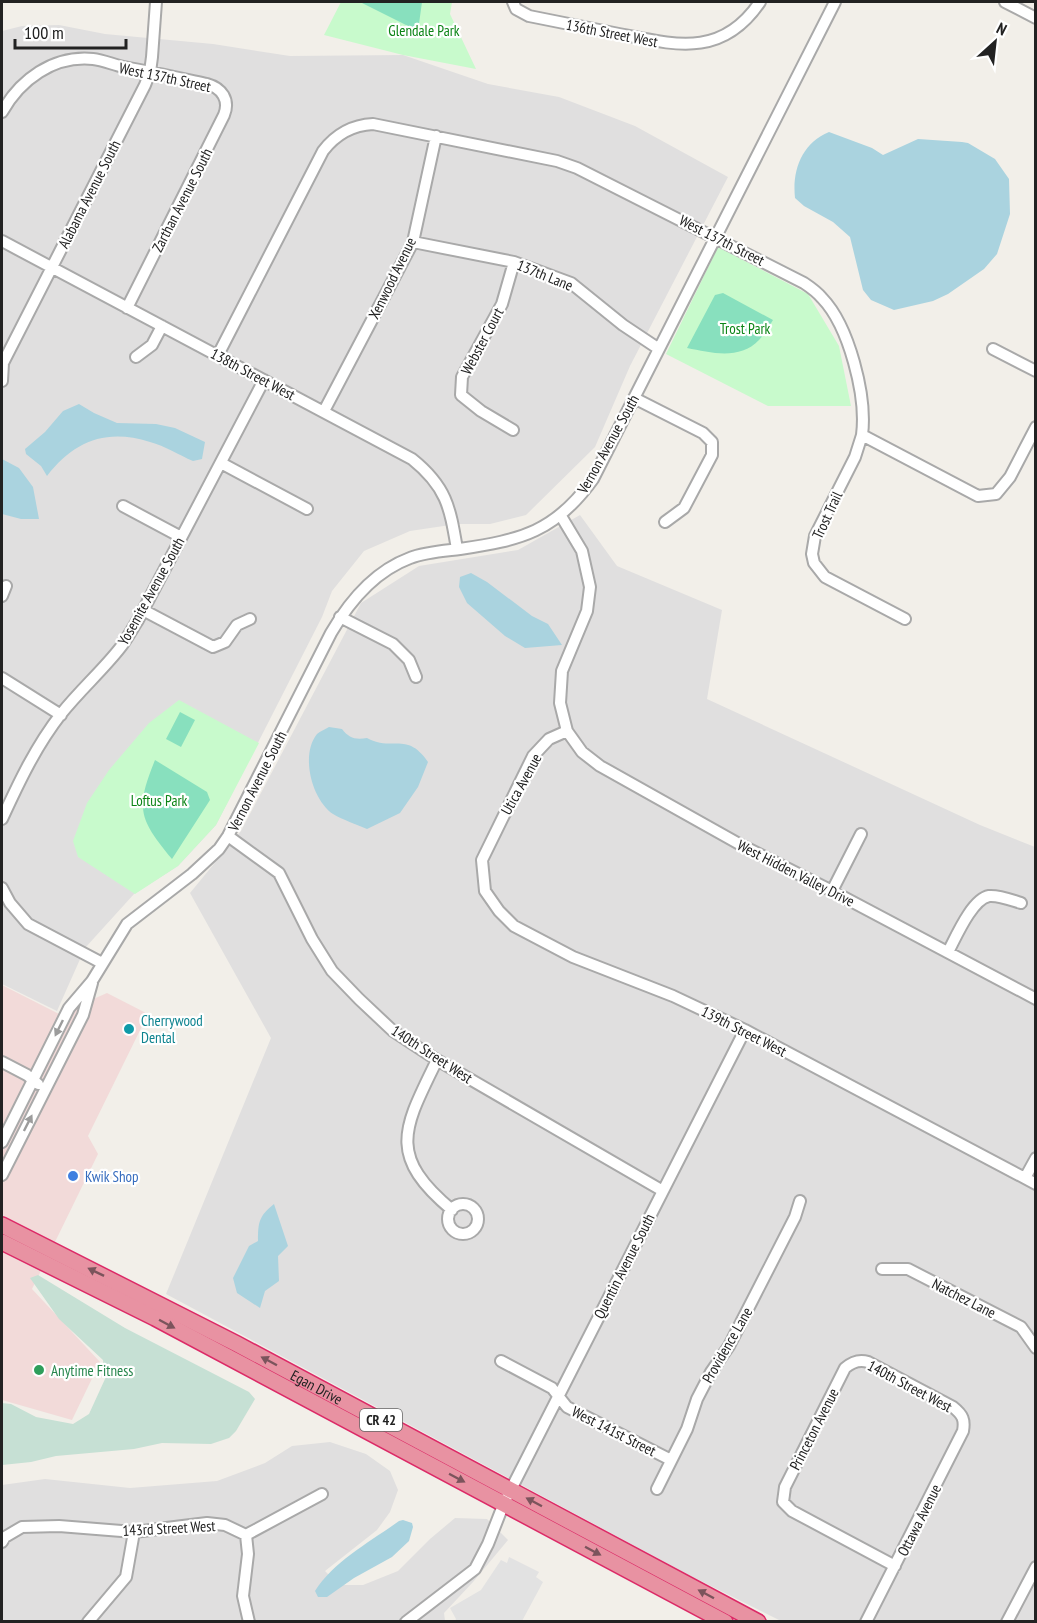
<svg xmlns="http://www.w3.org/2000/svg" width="1037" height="1623" font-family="'PT Sans Narrow',sans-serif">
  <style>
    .residential { fill: #e0dfdf }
    .commercial { fill: #f2dad9 }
    .wetland { fill: #c6e0d4 }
    .park { fill: #c8facc }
    .pitch { fill: #88e0be }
    .parking { fill: #e2e2e2 }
    .water { fill: #aad3df }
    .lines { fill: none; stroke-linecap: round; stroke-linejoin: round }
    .minor-casing { stroke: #a9a9a9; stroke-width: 14 }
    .highway-casing { stroke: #dc2a67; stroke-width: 18 }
    .minor { stroke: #fff; stroke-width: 10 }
    .highway { stroke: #e892a2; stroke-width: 15 }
    .oneway { fill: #9c9c9c }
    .oneway2 { fill: #7b545c }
    .culture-dot { fill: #0f9aa8; stroke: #fff; stroke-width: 2 }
    .shop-dot { fill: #3f7fe0; stroke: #fff; stroke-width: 2 }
    .leisure-dot { fill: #2e9e5b; stroke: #fff; stroke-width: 2 }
    .labels { text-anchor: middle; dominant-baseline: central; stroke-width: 4.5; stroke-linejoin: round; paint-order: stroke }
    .shield { fill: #fff; stroke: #646464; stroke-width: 1.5 }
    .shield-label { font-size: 14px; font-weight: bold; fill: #222 }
    .park-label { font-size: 15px; fill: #0c8416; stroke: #fff }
    .street-label { font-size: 15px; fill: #222; stroke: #fff }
    .culture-label { font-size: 15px; fill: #0d838f; stroke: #fff; text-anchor: start }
    .shop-label { font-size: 15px; fill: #366cbe; stroke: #fff; text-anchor: start }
    .leisure-label { font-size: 15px; fill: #27864d; stroke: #fff; text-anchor: start }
  </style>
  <rect width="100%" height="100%" fill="#f2efe9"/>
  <!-- residential -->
  <path class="residential" d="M59,25l46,9 108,10 77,12 113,-1 85,29 71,13 76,29 93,51 -98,189 -35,81 -69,68 -36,9h-33l-47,7 -46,20 -32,40 -10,26 -106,208 -38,41 -44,28 -49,54 -28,63 -55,-27v-953l20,-5z
    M580,515l37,51 105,44 -15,89 273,126 55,22v774h-254l-92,-46 -523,-281 105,-256 -81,-145 51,-62 120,-228 58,-37 99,-16z
    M330,1442l36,12 24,17 8,19 -8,22 -13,18 -52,41 14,14h24l35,-14 32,-32 25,-21 32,1 21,21 -35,42 -29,31 1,8 -443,1v-137l43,-6 85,9 87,-7 48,-18 27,-17z"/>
  <!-- commercial -->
  <path class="commercial" d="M2,985l57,29 48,-21 41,21 -60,122 10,18 -66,135 68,73 -28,58 -70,-20z"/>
  <!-- wetland -->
  <path class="wetland" d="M38,1275l87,53 124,64 6,7 -19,32 -7,7 -18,6 -49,-1 -28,6 -78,7 -25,6 -29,3v-62l9,1 25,13 37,7 16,-10 16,-35 -2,-19 -44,-41 -29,-41z"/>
  <!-- park -->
  <path class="park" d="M341,2h111l-2,12 26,55 -73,-14 -79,-20z
    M718,247l90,47 31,52 12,60h-83l-102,-52z
    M179,700l80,43 -43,82 -38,41 -43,28 -57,-37 -5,-16 14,-38 22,-33 40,-47z"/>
  <!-- pitch -->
  <path class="pitch" d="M360,2h62l-4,29z
    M723,293l50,27c-4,6 -8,14 -14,20 -19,20 -47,13 -72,8l28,-53z
    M180,712l15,8 -14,27 -15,-8z
    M155,760l52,32 3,8 -38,59c-33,-40 -37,-50 -17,-99z"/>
  <!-- parking -->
  <path class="parking" d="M509,1557l30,15 -3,5 7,5 -21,39h-67l1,-2 -6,-11 31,-18 20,-30 6,3z"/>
  <!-- water -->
  <path class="water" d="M829,132l43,16 11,7 35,-16 44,3 6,1 27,16 14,20 1,35 -13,40 -13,15 -36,25 -15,7 -39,9 -23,-10 -8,-10 -13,-53 -17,-15 -29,-16 -9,-8c-3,-28 7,-55 34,-66z
    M79,404l15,9 23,10 39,1 19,4 30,14 -3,17 -9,2c-14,-6 -28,-15 -43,-19 -44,-14 -76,-1 -103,34l-6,-10 -15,-12 -1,-5 20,-17 18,-21z
    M2,459l17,9 14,19 6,32h-18l-19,-5z
    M471,573l16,9 45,34 16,8 14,21 -37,3 -20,-12 -38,-33 -8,-16 1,-10z
    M329,727l13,2c7,9 13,11 25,9 25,14 40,-7 61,24l-10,25 -18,26 -33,16c-11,-5 -24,-9 -34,-15 -21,-14 -33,-59 -16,-80 3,-3 9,-5 12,-7z
    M274,1204l14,42 -10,10 1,25 -14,10 -5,17 -23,-15 -4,-15 16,-32 9,-5c0,-19 1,-25 16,-37z
    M403,1520l9,3 1,4 -4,14 -17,16 -38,21 -27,19h-9l-3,-6c19,-30 55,-49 84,-70z"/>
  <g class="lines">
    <!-- minor casing -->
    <g class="minor-casing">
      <path id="minor" d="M513,2l3,7 13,7c30,6 60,12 90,18 57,11 103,24 141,-32
        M1005,2l31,16
        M2,112c18,-32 51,-57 91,-53 10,1 21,6 31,8 28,5 55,11 83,17 15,4 23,16 17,31l-97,193
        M2,241l410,218c35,28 38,49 45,90
        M413,242l101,20 57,21 52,42 36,24
        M993,349l43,22
        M218,355l105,-204c13,-17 29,-26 50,-27l184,37 20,7 227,115c6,4 13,9 18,15 27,28 45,98 40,137l116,61 18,-2 14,-17 26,-50
        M136,357l16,-12 10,-19
        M2,381l1,-18 142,-278 5,-13 2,-15 4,-55
        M634,398l69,35 9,9v13l-28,53 -19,14
        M324,411l89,-169 23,-106
        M513,430l-32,-19 -20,-16 1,-18 40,-73 12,-42
        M862,435l-7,22 -40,79 -3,18 2,9 11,14 80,42
        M221,463l86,46
        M123,506l58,31
        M561,516l21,35 8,36 -3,24 -25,60 -2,32 7,28 15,21 18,14 141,79 91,46 204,108
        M2,596l4,-10
        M143,610l70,37 12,-5 12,-17 13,-6
        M340,617l53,27 16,16 7,17
        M2,678l59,37
        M567,731l-18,8 -16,17 -51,104 3,31 14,20 15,15 59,31 100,39 72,34 291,154
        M2,819c17,-37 34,-73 59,-105 19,-24 41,-43 59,-66 7,-9 12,-19 18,-28l126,-240
        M228,836l51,37 33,66 20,32 27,28 34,32 44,29 226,131
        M2,888l8,15 18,21 74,39
        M832,891l29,-57
        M948,952c8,-15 24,-53 41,-56 10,-1 22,4 32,7
        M437,1060c-33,68 -51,95 15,150
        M2,1062l25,13 11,9
        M2,1142l67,-134 23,-27 35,-57 65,-50 27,-25 9,-13 103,-203c18,-31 44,-62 79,-75 15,-6 33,-7 50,-9 61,-9 95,-17 133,-70l242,-477
        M2,1175l81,-160 9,-32
        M1025,1178l11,-20
        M448 1219a15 15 0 1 1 30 0a15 15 0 1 1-30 0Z
        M882,1269h26l113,58 15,21
        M501,1361l51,27 15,19 104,53
        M657,1489l30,-60 10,-30 14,-27 18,-26 66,-129 5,-16
        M246,1535l76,-41
        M2,1542l3,-5 17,-10 37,-1 75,6 73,-9 18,2 21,10 2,19 -5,42 6,26
        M88,1622l38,-45 8,-45
        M406,1622l69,-53 13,-25 16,-41 241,-473
        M866,1622l97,-191c2,-11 0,-16 -10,-24l-85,-45c-9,-3 -16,0 -23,6l-60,119 -2,15 9,9 103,55
        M1007,1622l29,-55"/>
    </g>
    <!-- highway casing -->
    <g class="highway-casing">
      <g id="highway">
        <path id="s1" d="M2,1225l235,119 521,278"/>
        <path d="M2,1242l153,76 570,304"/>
      </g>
    </g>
    <!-- minor -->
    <use href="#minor" class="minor"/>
    <!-- highway -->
    <use href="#highway" class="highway"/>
  </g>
  <!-- one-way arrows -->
  <defs><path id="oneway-solid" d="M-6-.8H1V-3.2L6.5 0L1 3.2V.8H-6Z" transform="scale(1.5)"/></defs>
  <g class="oneway">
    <use href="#oneway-solid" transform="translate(59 1028) rotate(116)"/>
    <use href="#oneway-solid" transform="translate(28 1123) rotate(-63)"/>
  </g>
  <g class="oneway2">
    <use href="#oneway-solid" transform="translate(96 1272) rotate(-154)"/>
    <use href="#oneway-solid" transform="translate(167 1324) rotate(28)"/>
    <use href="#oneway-solid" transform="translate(269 1361) rotate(-152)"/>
    <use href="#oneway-solid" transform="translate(457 1478) rotate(28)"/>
    <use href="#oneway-solid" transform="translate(534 1502) rotate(-152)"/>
    <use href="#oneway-solid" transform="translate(593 1551) rotate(28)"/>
    <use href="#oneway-solid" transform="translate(706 1594) rotate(-152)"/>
  </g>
  <!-- markers -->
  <circle class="culture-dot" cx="129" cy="1029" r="6"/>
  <circle class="shop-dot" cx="73" cy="1176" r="6"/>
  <circle class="leisure-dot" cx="39" cy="1370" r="6"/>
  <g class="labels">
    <!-- shield labels -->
    <rect class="shield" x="360" y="1409" width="42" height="22" rx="4.5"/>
    <g class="shield-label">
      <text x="381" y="1420">CR 42</text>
    </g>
    <!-- park labels -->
    <g class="park-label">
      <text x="424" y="30">Glendale Park</text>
      <text x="745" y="328">Trost Park</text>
      <text x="159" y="800">Loftus Park</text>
    </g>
    <!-- street labels -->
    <g class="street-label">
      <text transform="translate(612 33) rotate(11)">136th Street West</text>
      <text transform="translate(165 77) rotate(12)">West 137th Street</text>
      <text transform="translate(89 194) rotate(-63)">Alabama Avenue South</text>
      <text transform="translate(182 200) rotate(-63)">Zarthan Avenue South</text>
      <text transform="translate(722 240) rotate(27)">West 137th Street</text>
      <text transform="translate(545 275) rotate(22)">137th Lane</text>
      <text transform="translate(392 278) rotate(-64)">Xenwood Avenue</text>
      <text transform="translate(482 341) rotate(-62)">Webster Court</text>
      <text transform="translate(253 374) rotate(28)">138th Street West</text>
      <text transform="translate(608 444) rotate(-61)">Vernon Avenue South</text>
      <text transform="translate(827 515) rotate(-65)">Trost Trail</text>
      <text transform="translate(151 591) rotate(-61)">Yosemite Avenue South</text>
      <text transform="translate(257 781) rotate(-63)">Vernon Avenue South</text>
      <text transform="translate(521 784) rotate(-61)">Utica Avenue</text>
      <text transform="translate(796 873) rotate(27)">West Hidden Valley Drive</text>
      <text transform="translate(744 1031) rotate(27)">139th Street West</text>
      <text transform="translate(432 1054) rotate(33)">140th Street West</text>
      <text transform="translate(624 1266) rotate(-63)">Quentin Avenue South</text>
      <text transform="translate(964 1298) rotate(27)">Natchez Lane</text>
      <text transform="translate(727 1345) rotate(-60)">Providence Lane</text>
      <text stroke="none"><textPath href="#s1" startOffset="354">Egan Drive</textPath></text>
      <text transform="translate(910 1386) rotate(28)">140th Street West</text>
      <text transform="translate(814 1429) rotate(-63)">Princeton Avenue</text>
      <text transform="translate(614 1431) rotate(27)">West 141st Street</text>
      <text transform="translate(919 1520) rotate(-63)">Ottawa Avenue</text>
      <text transform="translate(169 1528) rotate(-3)">143rd Street West</text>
    </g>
    <!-- culture labels -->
    <g class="culture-label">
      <text x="141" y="1020">Cherrywood<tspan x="141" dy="17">Dental</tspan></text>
    </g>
    <!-- shop labels -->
    <g class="shop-label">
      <text x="85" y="1176">Kwik Shop</text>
    </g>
    <!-- leisure labels -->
    <g class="leisure-label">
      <text x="51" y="1370">Anytime Fitness</text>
    </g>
  </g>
  <!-- border -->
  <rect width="1037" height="1623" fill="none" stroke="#222222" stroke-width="6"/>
  <!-- north arrow -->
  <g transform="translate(995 42) rotate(27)" stroke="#ffffff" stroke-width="4.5" paint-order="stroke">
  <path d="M0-4.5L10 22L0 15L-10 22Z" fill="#222222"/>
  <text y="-9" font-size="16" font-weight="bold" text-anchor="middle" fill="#222222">N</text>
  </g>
  <!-- scale -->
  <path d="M15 39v9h111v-9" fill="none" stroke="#222222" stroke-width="3"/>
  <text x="24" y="39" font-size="18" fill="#222222" stroke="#ffffff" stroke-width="4.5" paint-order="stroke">100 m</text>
</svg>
